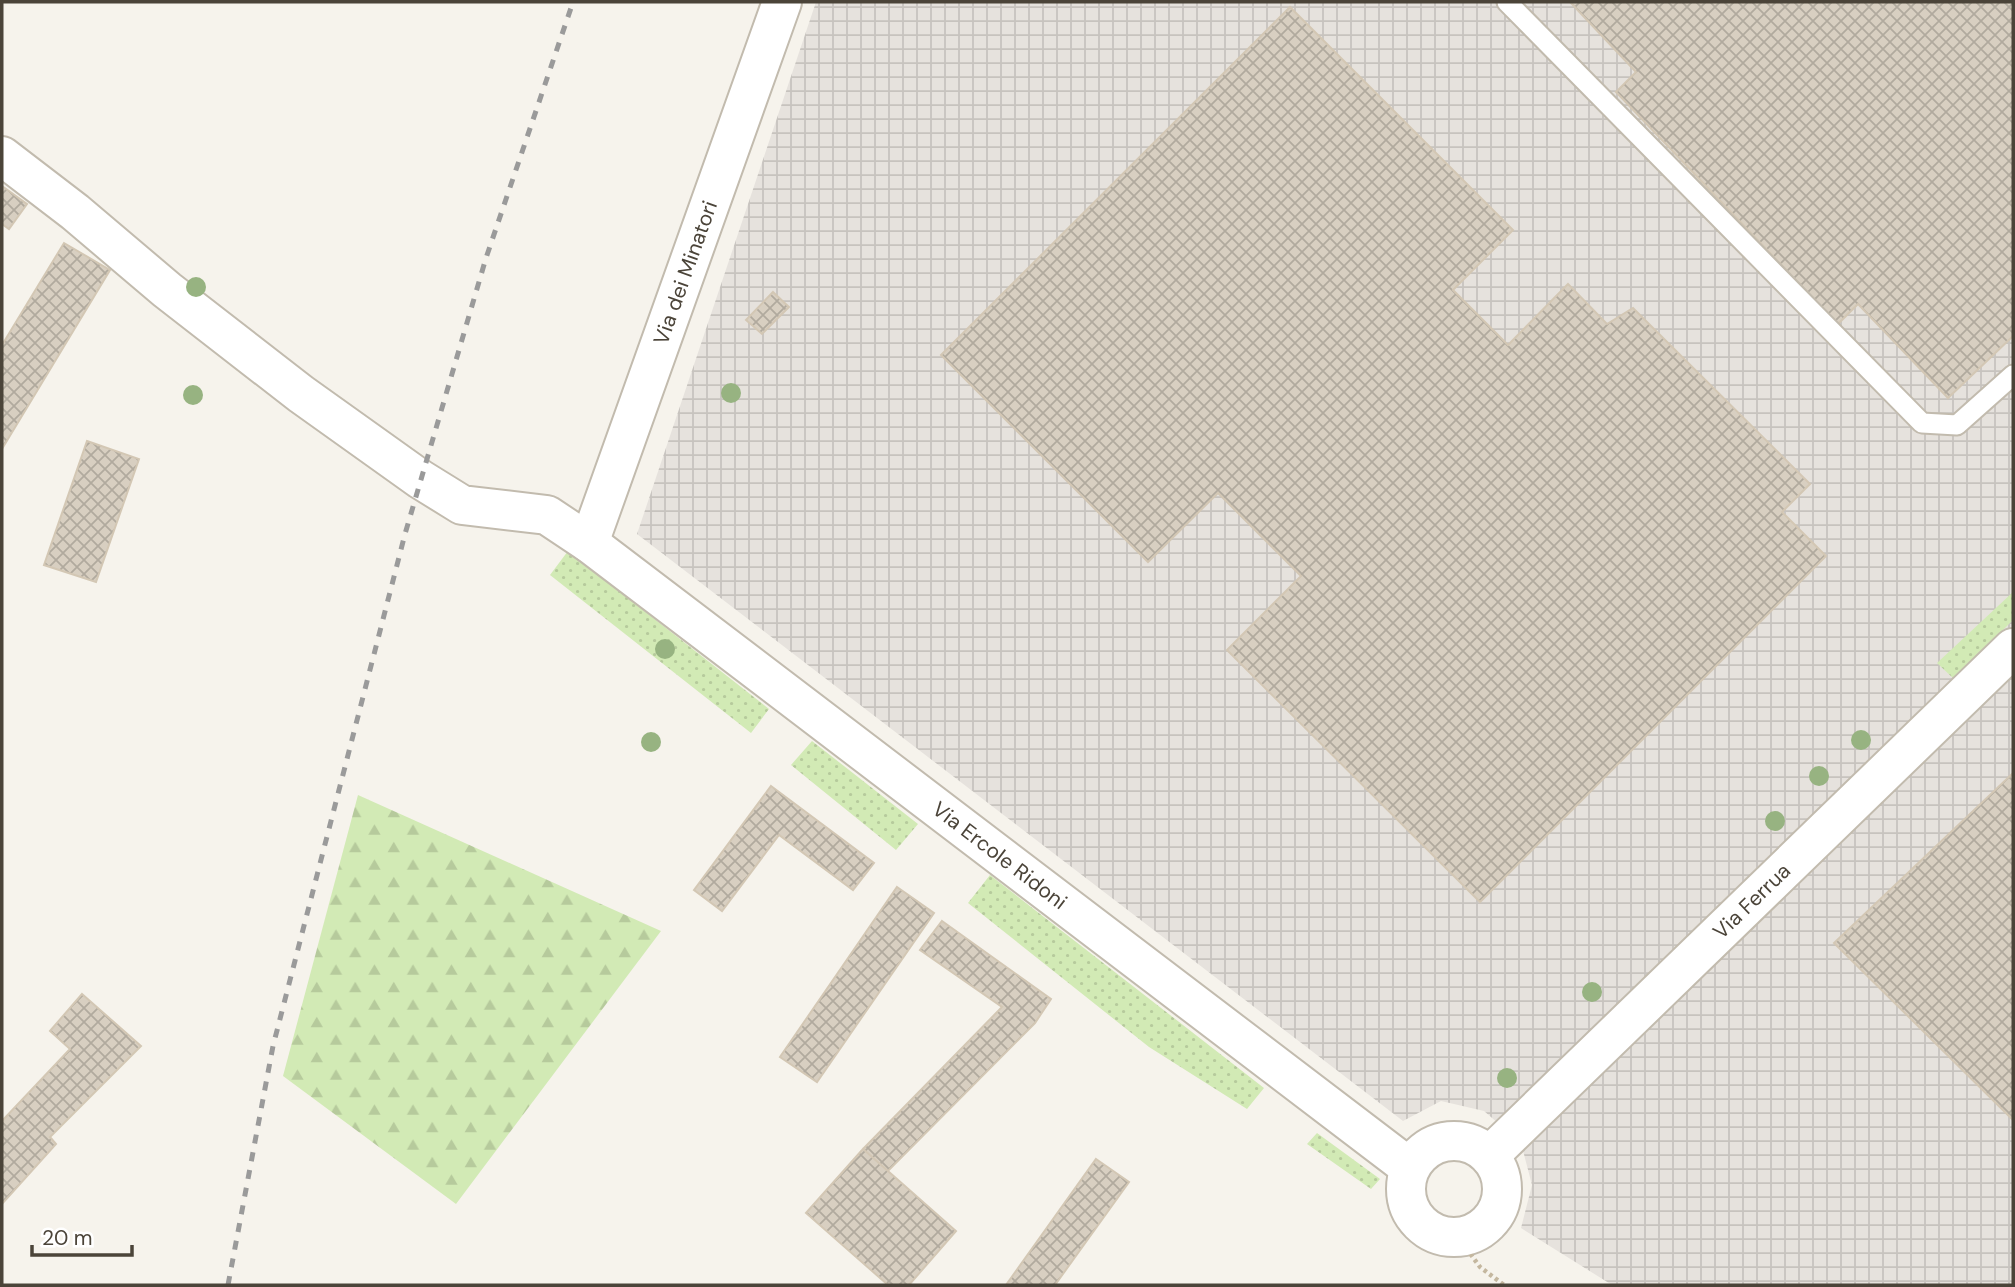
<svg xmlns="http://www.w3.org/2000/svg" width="2015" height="1287" font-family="'DM Sans',sans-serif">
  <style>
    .industrial { fill: url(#industrial-grid) }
    .grass { fill: url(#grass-dots) }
    .forest { fill: url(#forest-firs) }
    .building { fill: url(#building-cross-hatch); stroke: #d3c7b4; stroke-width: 2 }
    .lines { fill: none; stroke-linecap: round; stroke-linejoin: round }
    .service-casing { stroke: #c2bbae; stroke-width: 23 }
    .minor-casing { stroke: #c2bbae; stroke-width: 42 }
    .path { stroke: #c4b79f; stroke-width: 4.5; stroke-dasharray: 3.5 3.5; stroke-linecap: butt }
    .service { stroke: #fff; stroke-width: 19 }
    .minor { stroke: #fff; stroke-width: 38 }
    .rail { stroke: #9a9a9a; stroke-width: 5; stroke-dasharray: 9 9; stroke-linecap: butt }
    .tree { fill: #97b381 }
    .labels { text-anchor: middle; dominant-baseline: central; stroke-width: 7; stroke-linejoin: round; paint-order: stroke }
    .street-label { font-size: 21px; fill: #4b4439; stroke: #fff }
  </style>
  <defs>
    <pattern id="industrial-grid" width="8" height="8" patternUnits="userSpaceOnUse" patternTransform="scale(1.75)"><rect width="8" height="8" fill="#e6e2dd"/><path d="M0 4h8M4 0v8" fill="none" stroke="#c7c3be"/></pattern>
    <pattern id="grass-dots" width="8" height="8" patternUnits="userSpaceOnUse" patternTransform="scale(1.75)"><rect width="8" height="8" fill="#d2eab5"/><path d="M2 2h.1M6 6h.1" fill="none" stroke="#b6ca9c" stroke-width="1.8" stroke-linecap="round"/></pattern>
    <pattern id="forest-firs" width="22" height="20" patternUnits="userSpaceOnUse" patternTransform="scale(1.75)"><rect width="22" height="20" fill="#d2eab5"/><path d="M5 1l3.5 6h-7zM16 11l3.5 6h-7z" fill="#b6ca9c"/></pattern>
    <pattern id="building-cross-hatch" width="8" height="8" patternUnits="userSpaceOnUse" patternTransform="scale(1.75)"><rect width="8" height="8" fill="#d8cfc1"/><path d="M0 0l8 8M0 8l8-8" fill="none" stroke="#b1aa9e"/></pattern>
  </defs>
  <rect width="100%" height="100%" fill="#f6f3ec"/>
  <!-- industrial -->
  <path class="industrial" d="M816,2h1197v1283h-401l-91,-57 11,-43 -11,-42 -37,-32 -43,-10 -38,20 -766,-587z"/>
  <!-- grass -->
  <path class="grass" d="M568,551l201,158 -18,24 -201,-158z
    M2013,592v28l-59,59 -17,-16z
    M812,741l106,83 -22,26 -105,-85z
    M990,875l274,213 -17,21 -98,-62 -181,-144z
    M1317,1133l63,46 -9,10 -64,-45z"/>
  <!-- forest -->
  <path class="forest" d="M358,795l303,136 -205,273 -173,-128z"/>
  <!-- building -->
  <path class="building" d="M1570,2h443v334l-65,62 -90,-94 -20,20 -222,-232 20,-20z
    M1290,7l223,223 -60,60 55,55 60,-61 39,40 26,-16 177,176 -28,28 44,44 -346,346 -253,-252 74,-74 -83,-83 -70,69 -207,-207z
    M2,186l25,18 -18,25 -7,-5z
    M64,243l46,27 -108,179v-104z
    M773,292l16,15 -27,27 -16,-14z
    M87,441l52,18 -43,123 -52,-17z
    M2013,773v347l-179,-177z
    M771,786l103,77 -21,27 -74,-55 -57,76 -28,-21z
    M897,887l37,26 -117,169 -37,-25z
    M942,921l109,78 -16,24 -147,148 -25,-22 139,-142 -82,-57z
    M82,994l59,52 -91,91 6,7 -54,60v-83l68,-72 -20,-18z
    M863,1149l93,82 -47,54h-21l-82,-72z
    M1096,1159l33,23 -74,103h-49z"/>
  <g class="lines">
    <!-- service casing -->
    <g class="service-casing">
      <path id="service" d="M1507,2l415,421 35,2 56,-50"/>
    </g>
    <!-- minor casing -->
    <g class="minor-casing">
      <g id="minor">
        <path id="s1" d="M2,156l73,56 92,78 134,104 119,85 42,26 85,10 42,28 821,625"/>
        <path id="s2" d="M589,543l193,-541"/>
        <circle cx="1454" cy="1189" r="48"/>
        <path id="s3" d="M1489,1156l524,-508"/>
      </g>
    </g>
    <!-- path -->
    <path class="path" d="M1458,1237l22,30 24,18"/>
    <!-- service -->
    <use href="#service" class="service"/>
    <!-- minor -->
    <use href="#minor" class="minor"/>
    <!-- rail -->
    <path class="rail" d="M228,1285l45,-239 132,-512 81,-276 87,-256"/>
  </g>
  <!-- trees -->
  <g class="tree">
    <circle cx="196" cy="287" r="10"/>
    <circle cx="731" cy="393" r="10"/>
    <circle cx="193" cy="395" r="10"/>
    <circle cx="665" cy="649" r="10"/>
    <circle cx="1861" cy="740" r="10"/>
    <circle cx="651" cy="742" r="10"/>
    <circle cx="1819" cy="776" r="10"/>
    <circle cx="1775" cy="821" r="10"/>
    <circle cx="1592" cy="992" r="10"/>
    <circle cx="1507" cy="1078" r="10"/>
  </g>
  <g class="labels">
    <!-- street labels -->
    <g class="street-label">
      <text stroke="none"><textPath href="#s2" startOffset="287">Via dei Minatori</textPath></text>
      <text stroke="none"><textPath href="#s1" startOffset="1230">Via Ercole Ridoni</textPath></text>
      <text stroke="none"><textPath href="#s3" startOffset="366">Via Ferrua</textPath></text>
    </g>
  </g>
  <!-- border -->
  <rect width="2015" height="1287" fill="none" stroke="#4b4439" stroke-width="7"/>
  <!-- scale -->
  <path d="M32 1245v10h100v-10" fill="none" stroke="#4b4439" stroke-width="3.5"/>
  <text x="42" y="1245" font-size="21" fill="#4b4439" stroke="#ffffff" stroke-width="5" paint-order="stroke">20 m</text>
</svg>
